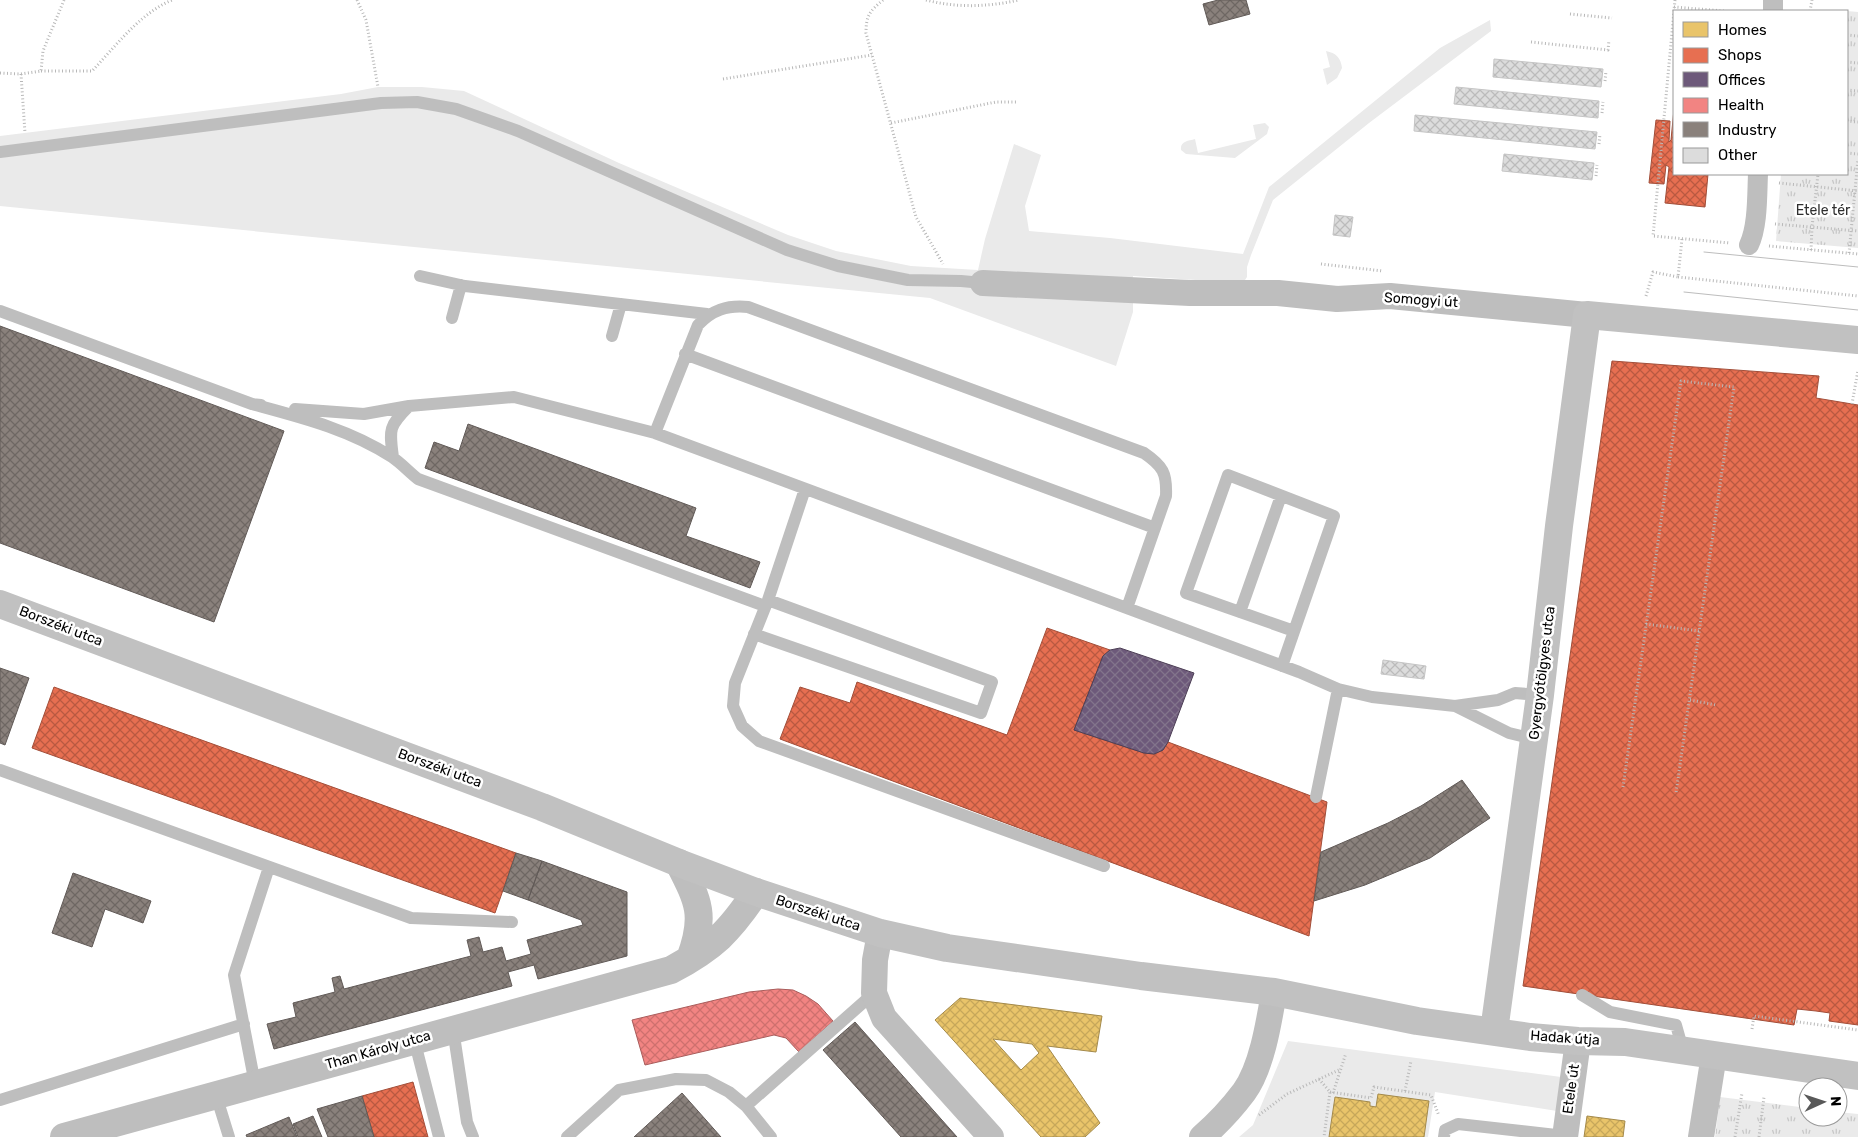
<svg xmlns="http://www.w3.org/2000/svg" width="1858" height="1137" font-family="Rubik,sans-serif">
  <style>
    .grass { fill: #eaeaea }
    .park { fill: url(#park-tufts) }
    .homes { fill: url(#homes-cross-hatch); stroke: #a3894a; fill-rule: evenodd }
    .shops { fill: url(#shops-cross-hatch); stroke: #a24e39 }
    .offices { fill: url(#offices-cross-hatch); stroke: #4c3e55 }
    .health { fill: url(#health-cross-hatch); stroke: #a95c5b }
    .industry { fill: url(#industry-cross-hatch); stroke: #615a57 }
    .building { fill: url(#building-cross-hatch); stroke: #c5c5c5 }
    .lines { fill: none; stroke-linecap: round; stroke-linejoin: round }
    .path { stroke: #b8b8b8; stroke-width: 3; stroke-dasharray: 1 2.5; stroke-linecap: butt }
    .service { stroke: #bebebe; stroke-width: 12 }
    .pedestrian { stroke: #bebebe; stroke-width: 20 }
    .minor { stroke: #bebebe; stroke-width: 26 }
    .tertiary { stroke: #bebebe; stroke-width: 28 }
    .secondary { stroke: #c1c1c1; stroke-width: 28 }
    .tram { stroke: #bdbdbd; stroke-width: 1 }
    .labels { text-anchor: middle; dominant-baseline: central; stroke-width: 5; stroke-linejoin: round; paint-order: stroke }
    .park-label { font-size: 14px; fill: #2f2f2f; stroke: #fff }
    .street-label { font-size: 14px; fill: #000; stroke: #fff }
  </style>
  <defs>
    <pattern id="park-tufts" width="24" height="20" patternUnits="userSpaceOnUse" patternTransform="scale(1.25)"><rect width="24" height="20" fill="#eaeaea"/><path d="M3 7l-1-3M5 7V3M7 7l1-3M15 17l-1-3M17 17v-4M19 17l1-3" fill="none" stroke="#c7c7c7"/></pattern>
    <pattern id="homes-cross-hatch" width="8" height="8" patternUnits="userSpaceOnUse" patternTransform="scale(1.25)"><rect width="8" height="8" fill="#e9c46a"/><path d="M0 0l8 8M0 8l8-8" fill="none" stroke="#c6a75a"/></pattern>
    <pattern id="shops-cross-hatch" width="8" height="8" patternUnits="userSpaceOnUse" patternTransform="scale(1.25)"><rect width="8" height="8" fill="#e76f51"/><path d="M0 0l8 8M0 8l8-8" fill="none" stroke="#b95941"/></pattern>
    <pattern id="offices-cross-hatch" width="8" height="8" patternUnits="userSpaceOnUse" patternTransform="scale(1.25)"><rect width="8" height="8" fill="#6d597a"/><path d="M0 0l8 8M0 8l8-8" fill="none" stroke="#82748b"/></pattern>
    <pattern id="health-cross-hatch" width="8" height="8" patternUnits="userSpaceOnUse" patternTransform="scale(1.25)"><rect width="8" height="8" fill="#f28482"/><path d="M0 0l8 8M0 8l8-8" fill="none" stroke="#ce706e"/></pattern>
    <pattern id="industry-cross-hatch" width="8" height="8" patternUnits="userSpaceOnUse" patternTransform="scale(1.25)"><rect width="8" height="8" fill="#8a817c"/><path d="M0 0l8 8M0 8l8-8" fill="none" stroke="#6e6763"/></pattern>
    <pattern id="building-cross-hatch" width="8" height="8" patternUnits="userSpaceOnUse" patternTransform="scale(1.25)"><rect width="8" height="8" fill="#dcdcdc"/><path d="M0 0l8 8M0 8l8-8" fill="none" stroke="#bbb"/></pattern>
  </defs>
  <rect width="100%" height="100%" fill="#fff"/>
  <!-- grass -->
  <path class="grass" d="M1490,20l1,11 -122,92 -96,77 -22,55 -4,12v10l-4,6 -110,-7v36l-17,54 -186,-68 -930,-92v-70l341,-42 37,-7h44l42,4 155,72 169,72 48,16 75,15 67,4 7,-31 29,-95 27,11 -16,51 4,25 81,7 133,16 26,-67 171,-139z
    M1326,51c10,2 15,7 16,17l-5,10 -10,7 -4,-16 7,-2z
    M1265,123l4,4 -2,7 -32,24 -49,-4 -5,-4c-1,-9 7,-9 14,-11l3,14 58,-14 -3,-14z
    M1288,1041l273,36 -4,34 -122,-19 -7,45h-189l14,-12z"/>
  <!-- park -->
  <path class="park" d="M1847,11l11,1v236l-82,-7 5,-67h66z
    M1720,1097l88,11v9h30v-5l20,2v23h-143z"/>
  <!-- homes -->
  <path class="homes" d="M960,998l142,18 -6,36 -49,-6 53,77 -15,14h-44l-106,-117zM993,1039l39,5 7,9 -18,17z
    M1378,1094l51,7 -5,36h-95l6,-40 35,5v4l6,1z
    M1587,1116l38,5 -2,16h-39z"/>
  <!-- shops -->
  <path class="shops" d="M1674,109v65h34l-3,33 -40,-4 4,-36 -3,-2 -2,19 -15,-1 7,-63 14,1 -1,21 2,-2z
    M1612,361l207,15 -3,22 42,7v620l-29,-4 1,-8 -14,-2 -19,-2 -3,16 -271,-39z
    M1047,628l63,22 -7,6 -29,74 70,23 10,1 9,-4 5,-8 159,60 -18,134 -529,-197 20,-52 50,16 7,-21 150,53z
    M54,687l462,166 -21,60 -463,-165z
    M413,1082l15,55h-54l-12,-41z"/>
  <!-- offices -->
  <path class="offices" d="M1120,648l74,25 -26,69 -5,8 -9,4 -10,-1 -70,-23 29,-74 7,-6z"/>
  <!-- health -->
  <path class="health" d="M778,989l15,1 13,6 12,8 15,17 -34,31 -13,-14 -12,-3 -129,30 -13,-45 117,-28z"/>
  <!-- industry -->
  <path class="industry" d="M1218,0h28l4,14 -41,11 -6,-21z
    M0,326l284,105 -70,191 -214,-79z
    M468,424l228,84 -10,28 74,26 -10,26 -325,-120 9,-26 25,9z
    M0,668l29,10 -24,67 -5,-2z
    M1462,780l28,38 -60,40 -65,27 -51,16 7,-49 67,-29 33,-17z
    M516,853l26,8 -14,39 -25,-9z
    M542,861l85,31v64l-89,23 -4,-14 -26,7 4,14 -238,63 -7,-25 29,-7 -3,-14 42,-11 -3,-14 8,-2 4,13 127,-33 -4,-16 12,-3 4,15 19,-5 4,14 25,-7 -4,-14 56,-15 -2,-5 -53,-20z
    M73,873l78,28 -8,22 -38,-14 -13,38 -40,-14z
    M855,1022l102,115h-56l-78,-87z
    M682,1093l39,44h-87z
    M362,1096l12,41h-46l-11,-28z
    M313,1116l9,21h-24l-5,-13z
    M289,1117l8,20h-50l-1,-2z"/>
  <!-- building -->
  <path class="building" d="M1494,59l109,10 -2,18 -108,-10z
    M1456,87l143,14 -1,17 -144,-14z
    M1415,115l182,17 -2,17 -181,-18z
    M1504,154l90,9 -2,17 -90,-9z
    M1335,215l18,2 -3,20 -17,-2z
    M1383,660l43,6 -2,13 -43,-5z"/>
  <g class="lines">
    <!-- path -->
    <path class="path" d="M357,0l9,20 12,67
      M883,0c-13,11 -17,15 -17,33l50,184 27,47
      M926,0c30,8 62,7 93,0
      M1675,0l-22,236 77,7
      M1674,7l50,4
      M1810,11l2,-11
      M1570,14l42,4
      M1847,35l11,1
      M1531,42l77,8 1,-10
      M1847,62l11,1
      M41,71h51c24,-25 47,-57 80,-71
      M0,73l21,1 20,-3 2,-20 21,-51
      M21,74l4,59
      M723,79l149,-24
      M1605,81l1,-10
      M1847,90l11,1
      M1602,113l1,-11
      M1847,121l11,1
      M891,123l105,-21h20
      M1599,144l1,-10
      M1847,153l11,1
      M1596,176l1,-11
      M1779,183l79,8
      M1775,224l83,7
      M1769,246l89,8
      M1811,250l1,-23 6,-53
      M1849,253l9,-94
      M1321,264l62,7
      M1678,277l180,19
      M1646,296l7,-24 25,5 4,-38
      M1852,404l6,-34
      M1646,624l53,7
      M1690,700l26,5
      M1623,787l58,-406 53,6 -58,406
      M1752,1029l2,-13 104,14
      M1319,1079l11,13 -6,45
      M1405,1091l6,-30
      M1330,1092l41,6 3,-11 57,8 8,21
      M1333,1093l13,-40
      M1259,1115l28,-21 54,-25
      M1735,1137l7,-44
      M1759,1137l5,-40"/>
    <!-- service -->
    <path class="service" d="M0,152l381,-49 36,-1 39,7 62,22 269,119 51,16 70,14 53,1 22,2
      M420,276l45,10 242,28
      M0,311l252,93 9,1
      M452,318l9,-33
      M612,336l9,-32
      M685,354l470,174
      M252,404c48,13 97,25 140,53 9,6 17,15 26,22l347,127
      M295,409l69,5 45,-8
      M655,433l43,-108c14,-15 29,-20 50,-18l396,146c19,13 23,20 22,43l-39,112
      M393,457c-4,-28 -4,-31 16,-51l105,-9 141,36 644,239 39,17 34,8 83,9 54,27 25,6
      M805,489l-37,111 -33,83 -2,23 9,20 17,15 345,125
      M1240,612l41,-116
      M754,634l227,79 11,-31 -224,-82
      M1282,666l52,-150 -106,-41 -42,118 108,38
      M1455,706l43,-6 17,-7 25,2
      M0,770l411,148 101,4
      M1316,797l22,-108
      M1582,995l28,17 66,13 7,25
      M453,1029l14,93 6,15
      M414,1039l25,98
      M255,1084l-21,-109 35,-108
      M216,1095l13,42
      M0,1100l244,-76
      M746,1106l128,-113
      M567,1137l52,-47 57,-11 30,1 23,12 17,14 25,31
      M1444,1137l1,-7 13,-6 107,12"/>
    <!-- pedestrian -->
    <path class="pedestrian" d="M1773,11v-11
      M1749,245c9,-19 8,-50 9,-71"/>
    <!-- minor -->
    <path class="minor" d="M983,283l207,10h88l59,6 53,-3 197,19
      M880,933l-5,27 -1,33 10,25 107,119
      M1202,1137c15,-13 30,-29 42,-45 18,-25 25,-70 30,-100
      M1565,1137l13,-96
      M1701,1137l13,-82"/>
    <!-- tertiary -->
    <path class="tertiary" d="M679,863c20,39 27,53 11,96
      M64,1137l607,-167c43,-23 58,-38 85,-78"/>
    <!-- secondary -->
    <path class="secondary" d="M0,604l542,203 137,56 77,29 124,41 67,15 194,28 133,16 143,29 113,16 48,4 47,1 233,34
      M1494,1031l46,-336 19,-169 28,-211 271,25"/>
    <!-- tram -->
    <path class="tram" d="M1704,252l154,15
      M1684,292l174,18"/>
  </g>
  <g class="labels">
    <!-- park labels -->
    <g class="park-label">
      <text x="1823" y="210">Etele tér</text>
    </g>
    <!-- street labels -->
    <g class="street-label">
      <text transform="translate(1421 300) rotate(4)">Somogyi út</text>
      <text transform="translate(61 626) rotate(21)">Borszéki utca</text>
      <text transform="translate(1542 673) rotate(-83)">Gyergyótölgyes utca</text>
      <text transform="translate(440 768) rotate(20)">Borszéki utca</text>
      <text transform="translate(818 913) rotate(18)">Borszéki utca</text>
      <text transform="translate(1565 1038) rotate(4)">Hadak útja</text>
      <text transform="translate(378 1050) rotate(-16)">Than Károly utca</text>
      <text transform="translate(1571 1089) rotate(-82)">Etele út</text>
    </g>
  </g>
  <!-- legend -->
  <rect x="1673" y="10" width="175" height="165" fill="#ffffff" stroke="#999999"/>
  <rect x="1683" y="22" width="25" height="15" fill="#e9c46a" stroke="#999999"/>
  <text x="1718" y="35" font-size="15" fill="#000000">Homes</text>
  <rect x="1683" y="48" width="25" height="15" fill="#e76f51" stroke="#999999"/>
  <text x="1718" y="60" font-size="15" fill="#000000">Shops</text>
  <rect x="1683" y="72" width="25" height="15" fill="#6d597a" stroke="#999999"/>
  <text x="1718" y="85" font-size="15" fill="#000000">Offices</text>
  <rect x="1683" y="98" width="25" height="15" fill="#f28482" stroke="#999999"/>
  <text x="1718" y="110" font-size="15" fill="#000000">Health</text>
  <rect x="1683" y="122" width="25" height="15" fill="#8a817c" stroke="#999999"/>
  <text x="1718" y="135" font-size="15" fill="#000000">Industry</text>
  <rect x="1683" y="148" width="25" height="15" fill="#dcdcdc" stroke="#999999"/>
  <text x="1718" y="160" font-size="15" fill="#000000">Other</text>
  <!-- north arrow -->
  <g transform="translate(1823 1102) rotate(87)"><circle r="24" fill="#ffffff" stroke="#999999"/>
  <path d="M0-4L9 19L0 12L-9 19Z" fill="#595959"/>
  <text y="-8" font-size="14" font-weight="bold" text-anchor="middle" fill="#000000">N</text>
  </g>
</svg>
